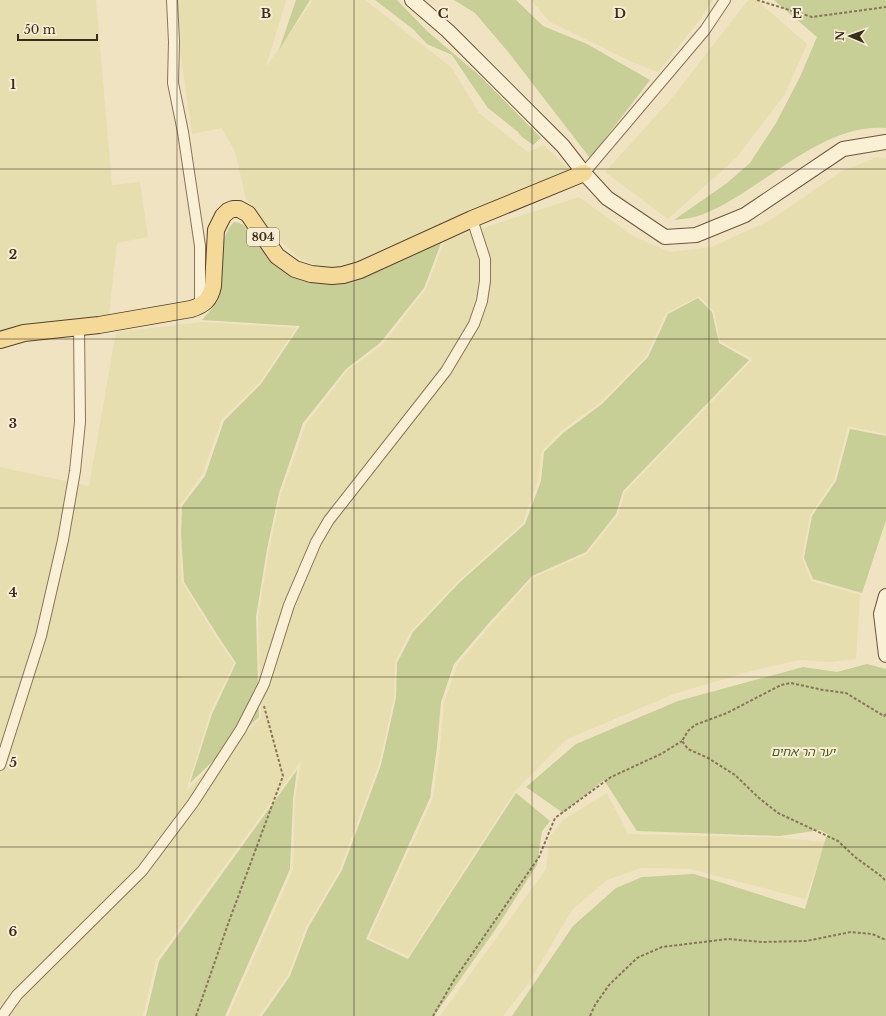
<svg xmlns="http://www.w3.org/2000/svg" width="886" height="1016" font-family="'Libre Baskerville','Noto Sans Hebrew',serif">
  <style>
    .farmland { fill: #e6deaf }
    .green { fill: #c7ce96 }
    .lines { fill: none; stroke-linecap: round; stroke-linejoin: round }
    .street-casing { stroke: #8a7459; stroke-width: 12 }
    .secondary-casing { stroke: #6c553c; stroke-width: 16 }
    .primary-casing { stroke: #58422d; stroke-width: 18 }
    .path { stroke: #8a7459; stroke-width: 2; stroke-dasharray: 3 2; stroke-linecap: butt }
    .street { stroke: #faf0d6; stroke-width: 10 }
    .secondary { stroke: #faf0d6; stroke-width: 14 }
    .primary { stroke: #f4d999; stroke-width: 16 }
    .grid { fill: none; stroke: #3a2c1d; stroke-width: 1; stroke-opacity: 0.55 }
    .labels { text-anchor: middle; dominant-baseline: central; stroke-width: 4; stroke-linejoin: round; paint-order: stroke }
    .shield { fill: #f7edd2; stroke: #736653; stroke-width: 1 }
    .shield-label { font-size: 11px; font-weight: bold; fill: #3a2c1d }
    .park-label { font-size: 12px; font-style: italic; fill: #495723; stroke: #f7edd2 }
    .grid-label { font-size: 13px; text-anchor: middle; font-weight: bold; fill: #3a2c1d; stroke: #f7edd2; stroke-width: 4; stroke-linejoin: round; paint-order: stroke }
  </style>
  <rect width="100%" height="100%" fill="#f0e3c2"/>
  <!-- farmland -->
  <path class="farmland" d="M0,0h96l16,185 28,-3 8,55 -31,6 -8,72 -109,21z
    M177,0h109l-20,67 47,-67h52l87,68 27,45 49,39 16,-7 25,25 -115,49 -108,48h-24l-22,-8 -26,-24 -28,-36 -11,-47 -13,-24 -30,6 -12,-84z
    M531,0h182l-15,22 -40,50 -26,-10 -82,-40z
    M748,0h9l50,44 -22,50 -48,63 -69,62 -63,-47 67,-74z
    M877,157l9,2v275l-38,-8 -14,54 -24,35 -8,43 9,23 49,14 -4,64 -25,3 -32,-2 -52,12 -73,22 -107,45 -52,52 -107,165 -39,-18 64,-140 7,-50 4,-45 13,-38 33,-39 43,-48 54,-24 31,-39 7,-23 128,-133 -33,-18 -6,-30 -15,-15 -33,17 -20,43 -45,46 -40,29 -19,20 -4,29 -15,43 -66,59 -46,49 -16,31 -1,36 -15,66 -39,105 -34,58 -18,48 -29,41h-31l65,-147 2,-70 6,-38 -145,199 -13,56h-143v-549l89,19 27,-154 87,-10 93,6 -36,54 -38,37 -20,56 -22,30 -1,29 3,48 34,55 18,26 -24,50 -24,78 75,-73 -3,-101 11,-67 12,-56 25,-70 42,-54 34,-25 44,-56 19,-49 134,-43 54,39 37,16 41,-5 58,-26 73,-50z
    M607,793l21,41 154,4 44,4 -21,57 -115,-30 -49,-1 -34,12 -35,30 -44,74 -25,32h-63l106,-147 4,-32 13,-17z"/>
  <!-- green -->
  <path class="green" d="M296,0h14l-31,50z
    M375,0h22l30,31 53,45 61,62 -8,7 -12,-9 -3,-4 -30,-24 -16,-23 -20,-30 -25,-11 -14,-15z
    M454,0h62l27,26 44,18 63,36 -60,78 -81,-105 -34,-40z
    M774,0h112v128c-66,-6 -126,65 -185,87 -8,3 -18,4 -27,5l53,-37 23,-20 26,-40 24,-46 17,-40z
    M234,222c18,2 18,18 31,28 15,11 34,20 50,30l128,-42 -19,50 -44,55 -34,26 -43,54 -24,70 -12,56 -11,68 3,100 -69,66 22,-69 24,-51 -18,-27 -34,-54 -3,-48 1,-28 23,-30 19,-55 37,-37 39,-58 -98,-6c5,-6 16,-17 17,-23 5,-20 -2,-60 15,-75z
    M698,298l14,14 7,31 30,17 -126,131 -7,23 -30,38 -54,24 -44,48 -34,40 -13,38 -4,45 -7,51 -64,141 42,20 108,-166 34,28 -8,10 -5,34 -44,68 -59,83h-172l28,-40 18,-48 34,-58 39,-105 15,-67 1,-35 16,-31 46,-49 66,-59 16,-43 3,-29 19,-19 39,-29 46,-47 20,-43z
    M850,429l36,7v84l-24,73 -49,-14 -9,-21 8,-42 24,-35z
    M867,664l19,5v347h-374l61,-90 43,-38 26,-11 52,-3 111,35 21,-72 3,-2 -9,-5 -40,6 -143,-5 -33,-51 -41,33 -37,-26 50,-43 102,-43 125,-34 34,5z
    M297,770l-4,29 -3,70 -65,147h-79l13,-55z"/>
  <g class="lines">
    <!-- street casing -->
    <g class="street-casing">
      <path id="street" d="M172,0l2,42 -1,41 10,49 17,114v61
        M584,173l121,-143 20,-30
        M0,765l41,-129 22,-96 12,-69 5,-49 -1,-95
        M2,1016l15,-21 125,-124 51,-68 48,-74 23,-45 25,-79 27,-63 13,-22 117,-149 28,-47 8,-23 3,-20v-22l-13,-40"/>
    </g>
    <!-- secondary casing -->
    <g class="secondary-casing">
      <path id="secondary" d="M412,0l36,31 115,115 21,27 23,25 58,39 31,-2 49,-20 98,-66 43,-7
        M886,596l-5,18 5,41"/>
    </g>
    <!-- primary casing -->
    <g class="primary-casing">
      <path id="primary" d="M0,340l24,-7 75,-8 92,-16c13,-4 19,-9 22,-23l3,-56 7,-14 5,-5 5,-2h6l9,5 29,42 18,13 16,5 21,2 11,-1 17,-5 112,-51 112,-46"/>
    </g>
    <!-- path -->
    <path class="path" d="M757,0l55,17 74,-10
      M886,714l-2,2 -38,-23 -23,-3 -32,-7 -10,2 -54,28 -32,12 -7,6 -6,10 6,8 20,9 27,17 24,23 19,15 60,28 17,16 26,19 5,5
      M196,1016l32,-92 55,-148 -19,-70
      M433,1016l21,-36 85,-123 16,-39 56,-41 50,-23 21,-13
      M590,1016l5,-11 14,-20 28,-27 25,-11 66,-8 34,3 44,-1 45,-9 21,2 14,6"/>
    <!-- street -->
    <use href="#street" class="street"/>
    <!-- secondary -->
    <use href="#secondary" class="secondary"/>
    <!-- primary -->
    <use href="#primary" class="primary"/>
  </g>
  <!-- grid -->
  <path class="grid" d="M177,0v1016M354,0v1016M532,0v1016M709,0v1016M0,169h886M0,339h886M0,508h886M0,677h886M0,847h886"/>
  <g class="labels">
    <!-- shield labels -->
    <rect class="shield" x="247" y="228" width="32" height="18" rx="3"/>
    <g class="shield-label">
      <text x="263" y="237">804</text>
    </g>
    <!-- park labels -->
    <g class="park-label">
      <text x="803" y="751">יער הר אחים</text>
    </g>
  </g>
  <g class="grid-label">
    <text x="266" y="18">B</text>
    <text x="443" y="18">C</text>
    <text x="620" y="18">D</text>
    <text x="797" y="18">E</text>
    <text x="13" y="89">1</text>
    <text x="13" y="259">2</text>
    <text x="13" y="428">3</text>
    <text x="13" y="597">4</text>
    <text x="13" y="767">5</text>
    <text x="13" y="936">6</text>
  </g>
  <!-- north arrow -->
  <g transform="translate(850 36) rotate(272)" stroke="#f7edd2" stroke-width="3" paint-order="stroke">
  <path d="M0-3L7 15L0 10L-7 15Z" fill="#3a2c1d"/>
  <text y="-6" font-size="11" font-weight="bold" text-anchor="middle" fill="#3a2c1d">N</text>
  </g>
  <!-- scale -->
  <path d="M18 34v6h79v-6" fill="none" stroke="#3a2c1d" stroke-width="2"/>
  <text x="24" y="34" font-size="12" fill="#3a2c1d" stroke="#f7edd2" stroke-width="3" paint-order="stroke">50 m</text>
</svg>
